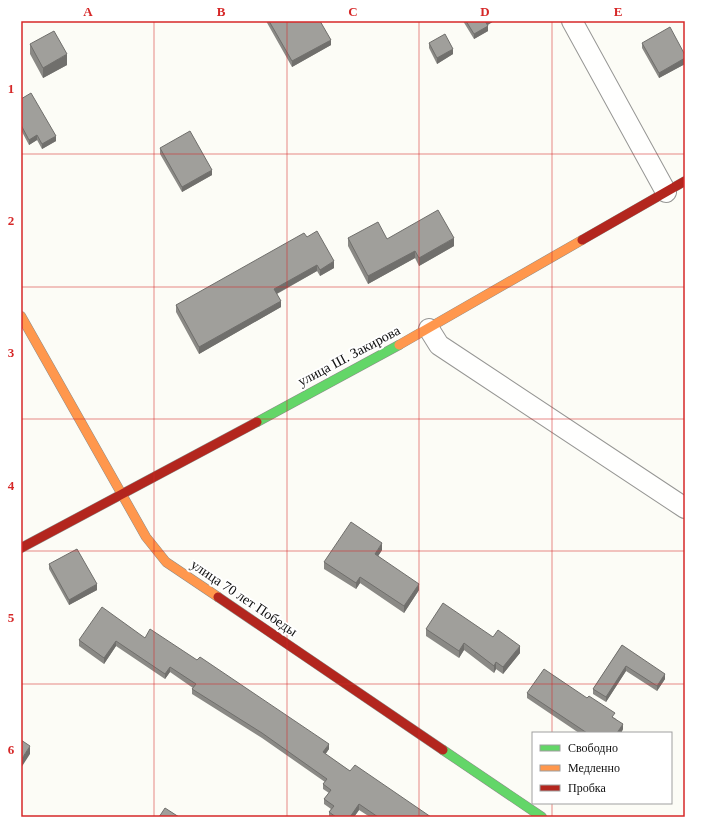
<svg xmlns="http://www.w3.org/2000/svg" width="706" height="838" font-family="Georgia,serif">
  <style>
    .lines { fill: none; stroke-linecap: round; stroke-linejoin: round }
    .street-casing { stroke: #969694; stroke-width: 22 }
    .fast-casing { stroke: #8d8d8a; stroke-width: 10 }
    .slow-casing { stroke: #8d8d8a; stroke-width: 10 }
    .jam-casing { stroke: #8d8d8a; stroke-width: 10 }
    .street { stroke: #fffffe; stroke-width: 20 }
    .fast { stroke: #63d668; stroke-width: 9 }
    .slow { stroke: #ff974d; stroke-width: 9 }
    .jam { stroke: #b3261e; stroke-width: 9 }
    .wall { fill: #8a8985 }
    .shaded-wall { fill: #706f6c }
    .building { fill: #a09f9b; stroke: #706f6c }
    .grid { fill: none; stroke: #d62828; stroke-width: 1; stroke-opacity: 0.55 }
    .labels { text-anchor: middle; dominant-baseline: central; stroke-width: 4; stroke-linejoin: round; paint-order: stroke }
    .street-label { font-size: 14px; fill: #101010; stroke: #fff }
    .neatline { fill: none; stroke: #d62828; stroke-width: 1.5 }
    .grid-label { font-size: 13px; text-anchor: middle; font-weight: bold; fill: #d62828 }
  </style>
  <rect width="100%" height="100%" fill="#fcfcf6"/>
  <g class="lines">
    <!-- street casing -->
    <g class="street-casing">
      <path id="street" d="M572,21l94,171
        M429,329l10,16 246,163"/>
    </g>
    <!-- fast casing -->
    <g class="fast-casing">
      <path id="fast" d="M257,422l142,-77
        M443,750l99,67"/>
    </g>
    <!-- slow casing -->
    <g class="slow-casing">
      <path id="slow" d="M21,316l125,221 20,25 52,35
        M399,345l183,-105"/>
    </g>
    <!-- jam casing -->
    <g class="jam-casing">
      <path id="jam" d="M582,240l103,-59
        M21,548l236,-126
        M218,597l225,153"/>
    </g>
    <!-- street -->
    <use href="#street" class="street"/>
    <!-- fast -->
    <use href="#fast" class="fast"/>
    <!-- slow -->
    <use href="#slow" class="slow"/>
    <!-- jam -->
    <use href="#jam" class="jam"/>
  </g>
  <!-- wall -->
  <path class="wall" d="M266,21h54l11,24 -39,22z
    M463,21h31l-6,4v6l-14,8z
    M429,43l24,11 -16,10 -8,-16z
    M642,43l43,12v9l-26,14 -17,-30z
    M30,44l37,21 -24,13 -13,-24z
    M21,99l35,42 -14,8 -5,-9 -8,5 -8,-15z
    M160,148l52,27 -30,17 -22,-38z
    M307,237l27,31 -14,8 -3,-5 -40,23 4,13 -82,47 -23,-42v-7z
    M348,238l39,1 67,7 -35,20 -4,-8 -47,26 -20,-38z
    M382,550l-4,6 41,34 -15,23 -44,-30 -4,6 -32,-20v-7z
    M49,564l48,26 -28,15 -20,-36z
    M426,629l67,8 27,16 -17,21 -7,-5 -2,4 -30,-23 -5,8 -33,-22z
    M145,638l184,111 -4,5 25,17 81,46h-61l-11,-7 -5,7h-25v-5l2,-3 -7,-5v-5l5,-6 -6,-4v-5l2,-2 -63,-44 -70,-44v-5l1,-1 -23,-16 -5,7 -49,-33 -12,18 -25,-18v-6z
    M622,645l43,34 -8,12 -31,-20 -20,31 -13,-8v-5z
    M527,693l88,25 8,11 -2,4h-42l-52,-35z"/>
  <!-- shaded-wall -->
  <path class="shaded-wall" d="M485,21h9l-9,5z
    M488,26v5l-14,8v-5z
    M331,40v5l-39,22v-6z
    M453,49v5l-16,10v-6z
    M67,54v11l-24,13v-10z
    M685,58v6l-26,14v-5z
    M37,135v5l-8,5v-5z
    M56,136v5l-14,8v-5z
    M212,170v5l-30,17v-5z
    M454,238v8l-35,20v-8z
    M415,251v7l-47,26v-8z
    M334,261v7l-14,8v-6z
    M317,265v6l-43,24v-6z
    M281,301v6l-82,47v-7z
    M382,543v7l-7,11v-7z
    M360,577v6l-4,6v-6z
    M97,584v6l-28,15v-5z
    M419,584v6l-15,23v-7z
    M116,641v5l-12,18v-6z
    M464,643v7l-5,8v-7z
    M520,646v7l-17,21v-7z
    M496,662v7l-2,4v-7z
    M626,666v5l-20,31v-5z
    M170,667v5l-5,7v-5z
    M665,674v5l-8,12v-5z
    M623,724v5l-2,4h-4z
    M329,744v5l-6,9v-6z
    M30,746v8l-9,14v-8z
    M359,804v6l-5,7h-4z"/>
  <!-- building -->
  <path class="building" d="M269,21h51l11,19 -39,21z
    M466,21h19l3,5 -14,8z
    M670,27l15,28v3l-26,15 -17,-30z
    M54,31l13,23 -24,14 -13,-24z
    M445,34l8,15 -16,9 -8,-15z
    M31,93l25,43 -14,8 -5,-9 -8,5 -8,-15v-26z
    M190,131l22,39 -30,17 -22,-39z
    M438,210l16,28 -35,20 -4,-7 -47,25 -20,-38 30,-16 9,17z
    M317,231l17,30 -14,9 -3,-5 -43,24 7,12 -82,46 -23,-42 128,-72 3,4z
    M351,522l31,21 -7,11 44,30 -15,22 -44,-29 -4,6 -32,-21z
    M77,549l20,35 -28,16 -20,-36z
    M443,603l50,34 5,-7 22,16 -17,21 -7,-5 -2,4 -30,-23 -5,8 -33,-22z
    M102,607l43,31 5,-9 47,31 3,-3 129,87 -6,8 27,19 5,-6 76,52h-53l-19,-13 -9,13h-14l-7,-5 5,-6 -10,-7 7,-9 -8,-6 4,-5 -65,-46 -70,-44 4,-5 -26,-17 -5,7 -49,-33 -12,17 -25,-18z
    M622,645l43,29 -8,12 -31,-20 -20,31 -13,-8z
    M544,669l43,29 2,-2 26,17 -3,4 11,7 -6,9h-30l-60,-40z
    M21,740l9,6 -9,14z
    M165,808l14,9h-20z"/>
  <!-- grid -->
  <path class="grid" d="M154,21v796M287,21v796M419,21v796M552,21v712M21,154h664M21,287h664M21,419h664M21,551h664M21,684h664M552,803v14"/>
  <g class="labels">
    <!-- street labels -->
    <g class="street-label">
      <text transform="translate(349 356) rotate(-28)">улица Ш. Закирова</text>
      <text transform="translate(244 598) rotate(34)">улица 70 лет Победы</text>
    </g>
  </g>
  <!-- border -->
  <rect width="706" height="838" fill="none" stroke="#ffffff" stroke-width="44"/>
  <!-- legend -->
  <rect x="532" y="732" width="140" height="72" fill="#ffffff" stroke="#9f9f9f"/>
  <rect x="540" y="745" width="20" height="6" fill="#63d668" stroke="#9f9f9f"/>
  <text x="568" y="752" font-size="12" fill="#101010">Свободно</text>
  <rect x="540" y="765" width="20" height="6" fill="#ff974d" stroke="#9f9f9f"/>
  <text x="568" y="772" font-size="12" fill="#101010">Медленно</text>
  <rect x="540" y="785" width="20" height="6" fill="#b3261e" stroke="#9f9f9f"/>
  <text x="568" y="792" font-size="12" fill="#101010">Пробка</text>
  <rect x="22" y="22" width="662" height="794" class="neatline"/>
  <g class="grid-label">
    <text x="88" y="16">A</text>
    <text x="221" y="16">B</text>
    <text x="353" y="16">C</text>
    <text x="485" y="16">D</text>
    <text x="618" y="16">E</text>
    <text x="11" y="93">1</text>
    <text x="11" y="225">2</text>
    <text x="11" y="357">3</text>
    <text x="11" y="490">4</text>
    <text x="11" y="622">5</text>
    <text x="11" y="754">6</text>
  </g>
</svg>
